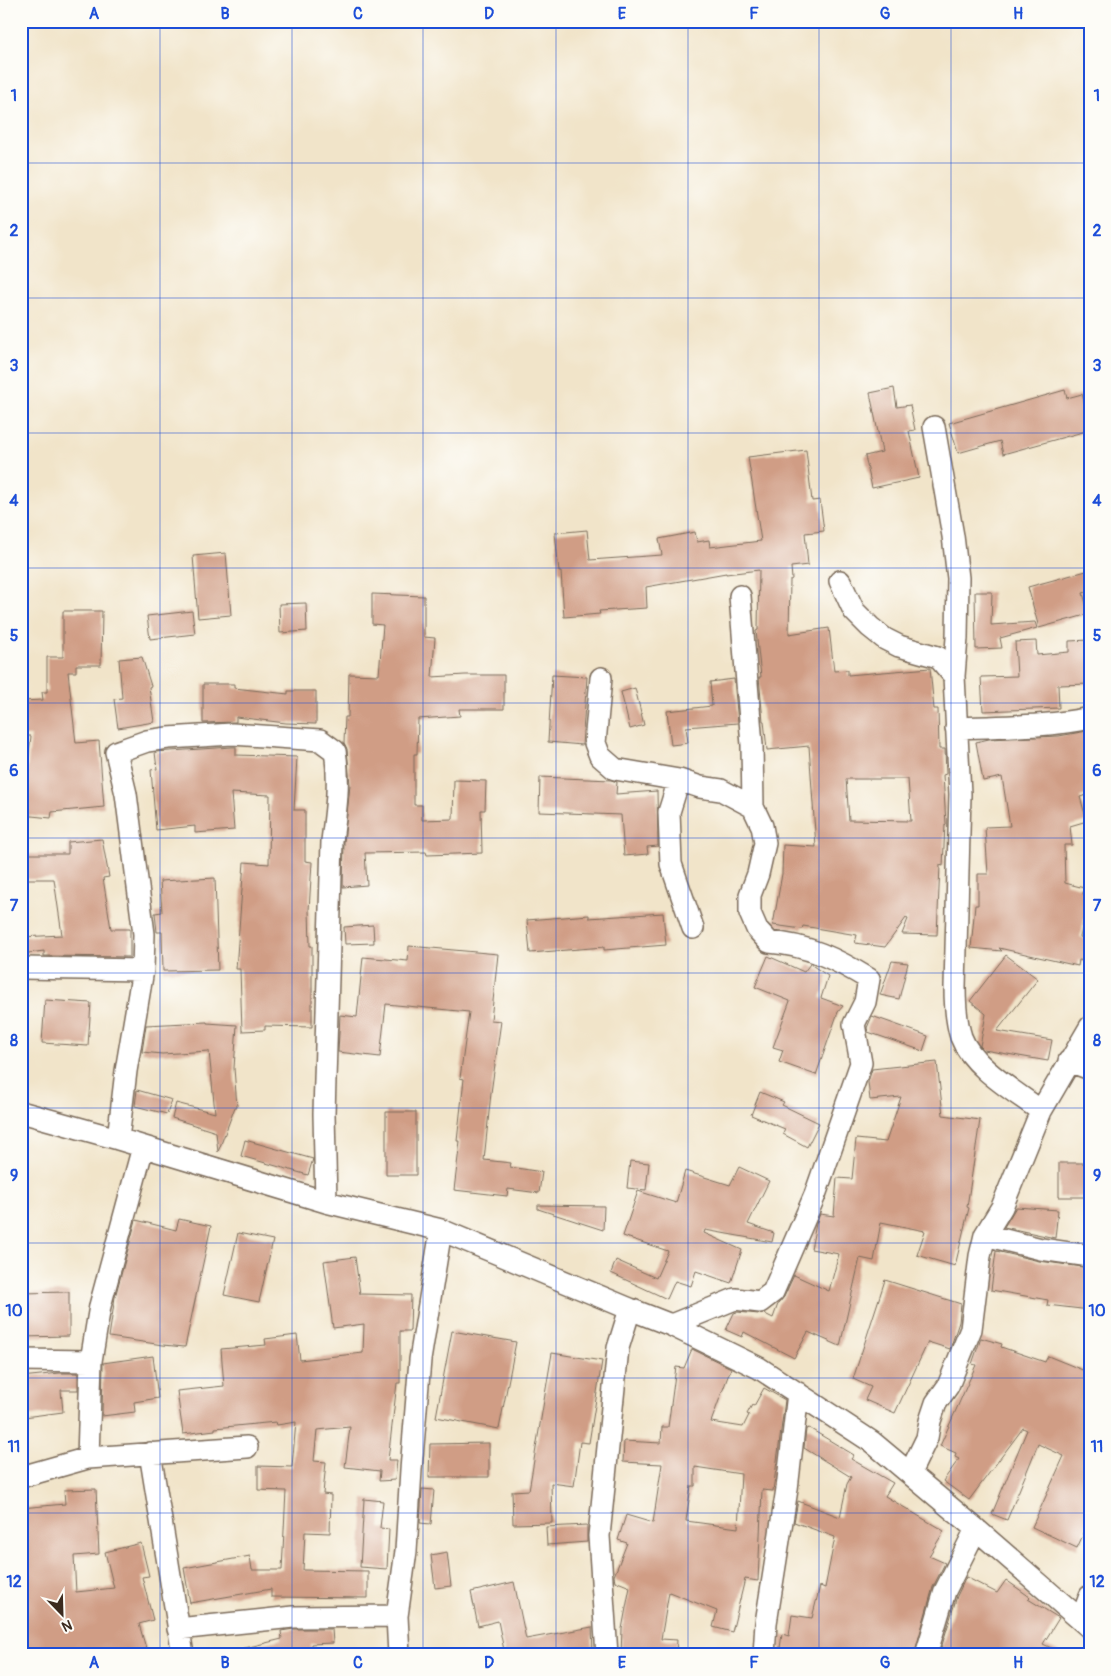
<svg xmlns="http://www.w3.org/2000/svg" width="1111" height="1676" font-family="Pangolin,sans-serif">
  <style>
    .building { fill: #d09d85; fill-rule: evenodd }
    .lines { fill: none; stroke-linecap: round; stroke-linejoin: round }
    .street-casing { stroke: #7b6b5a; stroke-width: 24 }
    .street { stroke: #fff; stroke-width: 21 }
    .grid { fill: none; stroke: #1d4ed8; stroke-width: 1; stroke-opacity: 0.55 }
    .neatline { fill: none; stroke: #1d4ed8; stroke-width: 2 }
    .grid-label { font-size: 16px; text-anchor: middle; font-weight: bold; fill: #1d4ed8 }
  </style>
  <rect width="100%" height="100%" fill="#fdfcf7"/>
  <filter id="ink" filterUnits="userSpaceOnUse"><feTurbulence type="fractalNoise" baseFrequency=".02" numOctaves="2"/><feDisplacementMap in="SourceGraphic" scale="10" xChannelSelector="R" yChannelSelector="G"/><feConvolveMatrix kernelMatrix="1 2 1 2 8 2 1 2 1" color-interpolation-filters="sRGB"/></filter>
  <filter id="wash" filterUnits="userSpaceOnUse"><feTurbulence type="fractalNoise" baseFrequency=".0096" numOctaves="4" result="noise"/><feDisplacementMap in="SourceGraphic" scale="20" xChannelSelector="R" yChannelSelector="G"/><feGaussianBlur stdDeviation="1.12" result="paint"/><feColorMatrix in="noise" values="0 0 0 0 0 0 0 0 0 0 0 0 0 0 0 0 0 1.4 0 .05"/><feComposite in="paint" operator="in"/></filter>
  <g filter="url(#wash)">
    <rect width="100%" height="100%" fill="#f1e4c9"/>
    <g id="blocks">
      <!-- building -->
      <path class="building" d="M894,388l3,19 13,-2 5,25 -6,1 10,47 -47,10 -7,-32 17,-4 -12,-59z
        M1065,390l2,8 15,-4 8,29v7l-87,24 -3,-13 -42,12 -9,-30z
        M806,450l6,51 8,-1 4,31 -19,2 3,32 -17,2 1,12 -2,1 -1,54 40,-6 5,43 14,-1v5l82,-7 4,41h4l1,40h6l1,25 -3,1 3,49 -1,1 -2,41 -3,-1 -3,70 -35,-1 6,-15 -2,-1 -21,29 -30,-4 2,-8 -54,-9 -1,3 -29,-4 9,-51 1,-29 33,2 -7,-101 -42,4 -3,-29h-1l-4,-44h2l-5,-46 2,-1 1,-60 -33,4v-1l-80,14 1,21 -48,3 1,3 -36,3 -3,-45h-2l-4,-39 32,-3 3,30 72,-5 -3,-16 36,-7 2,10 12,-2 1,7 51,-6 -13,-84zM846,779h62l3,42 -62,-1z
        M226,553l5,62 -33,3 -5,-62z
        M1090,570v21l-7,2 6,21 -50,14 -11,-41z
        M975,592h17l-1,33 44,-3 2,6 -37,10 2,10 -26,1z
        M372,594l52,2v41l11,1 -3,39 33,-2h39v34h-45l1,7 -42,3 -1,35h-3v51h8v15l31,-1 1,-39 32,1 -1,29h-4l1,43 -55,2 -1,-3 -61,1 2,32 -24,2 1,-45 6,-57 -3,-36 -3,-6 1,-26h3l1,-43 30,1 4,-50 -11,-1z
        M306,603l1,28 -27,2 -1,-29z
        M63,611h39l-1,54h-25v7h-8l8,71 23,-2 5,66 -52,5 -1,6 -29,-3 9,-79h-10v-35l22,-1 -1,-8h5v-35h16z
        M192,611l3,23 -45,5 -3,-23z
        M1090,640v44l-32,1 1,23 -76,3 -2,-34 36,-1 -2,-34 21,-1 1,14 32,-3v-11z
        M142,657l9,29 -2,1 5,35 -36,6 -4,-29 8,-1 -3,-39z
        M552,675l35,2 -5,68 -34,-3z
        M734,679l4,44 -52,4 2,16 -17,2 -4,-34 45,-5 -2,-24z
        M203,684h31v4l54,6v-3h28v33l-30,-1 -50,-6v5l-33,1z
        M635,688l9,37 -14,4 -9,-37z
        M1087,731l3,24v39l-10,3 7,24 -17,5 2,19h-8l1,38 19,5 -1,6 7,2 -10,41 7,2 -1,8 4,1v14l-11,-2 -1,6 -79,-18 3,3 -31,-3 4,-43h3v-31h10l-3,-47 25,-1 -8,-49 -19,4 -7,-39 13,-3 70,-3z
        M232,747h4v8l61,2 -3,53h11v51l7,1 -3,48 1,36h2v81l-47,-1v4l-23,1 -2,-62h-4l8,-107 25,2 1,-69 -39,-2 3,37 -39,3v-7l-39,4 -5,-60 6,-1 -2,-17z
        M540,777l71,3 6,2 -1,12 41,-3 1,55 -11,1 1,7 -24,2 -3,-41 -82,-3z
        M102,839l7,38 -6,1 8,51h19v28l-86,-1v-5l-23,3v-17l41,-2 -8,-56h-33v-25h47v-12z
        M215,878l3,92 -55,1 -1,-39h-5l-2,-19 7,-1 -2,-31z
        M663,913l3,32 -62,5v-3l-74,6 -3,-33 62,-5v3z
        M373,925l1,18 -29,1 -1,-17z
        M409,946l89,8 -7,66 10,1 -10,72 -7,67 27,3 -1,4 32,5 -3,21 -31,-4 -1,7 -53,-6 6,-49h-3l7,-62 -4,-1 9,-66 -83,-8 -6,53 -42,-5 2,-37 17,2 6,-60 45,4z
        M1006,955l32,24 -41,52 55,9 -4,21 -64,-11 -4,-4 6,-32 -16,-13z
        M768,956l36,16 6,-8 18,12 -7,22 22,8 -5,6 -22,63 -37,-13 4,-12 -10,-3 17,-46 -35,-14z
        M892,961l16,2 -9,36 -19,-4z
        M45,1000l46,3 -3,43 -46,-3z
        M872,1016l56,20 -5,15 -55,-19 -1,-4z
        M207,1022v1l30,2 -3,43 3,39h-2l-17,45 -2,-20 -44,-14 4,-15 39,10 -6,-62 -47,3 -20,-2 4,-27z
        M937,1062l6,53 37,5 -13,87 2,1 -14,58 -38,-11 8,-24 -44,-9 -7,39 -14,-3 -20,88 -32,-14 -14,26 -50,-26 -2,5 -16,-7 8,-17 3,-1 22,2 4,-1 10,5 5,-14 6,-7 10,-22 35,16 10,-37 -28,-5 5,-25 4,-10 14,2 3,-38 15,1 4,-40 30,3 15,-45 -31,3 -2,-18 4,-13z
        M137,1090l35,10 -5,14 -32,-8z
        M760,1092l24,10 -2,3 37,18 -12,24 -24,-13 2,-5 -34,-14z
        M386,1112h30v63h-30z
        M245,1140l68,19 -5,16 -67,-19z
        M630,1161l19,2 -3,27 -19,-2z
        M1059,1163h31v34h-31z
        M739,1167l30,14 -21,43 26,9 -2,9 -67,-12 -1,3 38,17 -11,33 -35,-12 -5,15 -16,-5 -8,18 -56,-26 5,-13 40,18 12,-27 -45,-15 15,-45 38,12 9,-32 45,14z
        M538,1205l66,1 -1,24 -65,-21z
        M1016,1207l42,3 -3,28 -51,-11z
        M179,1219l32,7 -26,121 -22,-2 -54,-8 6,-40 21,-77 40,10z
        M238,1233l35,7 -14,62 -35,-7z
        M996,1251l43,10 51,7v42l-43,-5 1,-5 -57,-10z
        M355,1257l5,37 51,1 -1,36h-10v52h-3l-9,77h9l-2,20 -16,1 1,-10 -35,-4 5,-40 -33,3 -3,31 12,1 -3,32 8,1 -1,38 -25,-1 -2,38 65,1v27l-97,-1v-8l-81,14 -6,-35 66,-12 2,14h30l4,-79 -28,-1v-24l34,1 4,-45 -19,3 -1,-3 -61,6v2l-32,4 -6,-43 47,-5 -3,-37 45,-4 -1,-6 32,-4 3,25 63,-7 1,-29 -31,4 -9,-67z
        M885,1280l76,24 -2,18 -9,27 -22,-7 -33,71 -30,-13 6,-13 -18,-8z
        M69,1292v44l-48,1v-44z
        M452,1331l64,11 -17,87 -63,-12z
        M981,1338l21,6 -1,3 44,15 3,-6 42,17v147l-13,28 -45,-21 32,-71 -26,-12 -31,76 -15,-6 35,-84 -4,-2 -54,72 -26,-19 16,-22 -4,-2 1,-4 -16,-7 36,-81 -4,-1z
        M692,1349l39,19 -20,54 32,5 6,-12 -2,-1 5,-9 2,1 10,-18 21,12 -12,91 -11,-1 -4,91 -13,-2 -13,53 -19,-5 4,-16 -48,-19 -8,47 16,1 -1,15h-55l1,-26 8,-42 -15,-6 -1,-5 13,-33 -9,-3 8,-25 27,8 9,-59 -39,-2 1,-21 37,2 1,-16h6l8,-60 8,1zM695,1467l46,7 -3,54 -52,-7 5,-35h4z
        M552,1353l50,8 -13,82 -9,-1 -6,44 -23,-3 1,40 -39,1 -1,-33 17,-1z
        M153,1356l5,42 -24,4 1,10 -33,4 1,-53z
        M60,1373h18v17h-17l2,22 -39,5 -3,-40z
        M809,1428l45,27 -3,4 42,24 -8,13 59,35 -15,25 16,7 -12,24 -19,68h-71l-18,-6 -1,6h-45l3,-21 7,2 3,-21 20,3 8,-32 5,2 10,-51 -41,-15 4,-21 42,16 7,-33 4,-7 -47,-29 2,-19z
        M489,1443v34h-60l1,-33z
        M96,1489l3,65 -25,2 2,36 38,-4 -9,-36 36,-9 8,33 -7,1 11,43 -14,4 9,31h-69l-1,-3h-30l1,3h-28v-147l44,-4 -1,-14z
        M422,1489l12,1 -3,34 -11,-1z
        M364,1499l19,2 -3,27 9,1 -2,40 -27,-2z
        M587,1525v17l-40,3 -1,-18z
        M447,1552l4,34 -16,2 -4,-33z
        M966,1577l31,16 9,-13 24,17 -2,2 31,19 -16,26 23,11h-127l18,-59z
        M514,1582l12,57 66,-12 1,28h-88l-7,-34 -20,5 -7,-34z
        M294,1629h38l1,14 -22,1 1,11h-70l-1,-6 41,-10 -1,-8z"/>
    </g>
  </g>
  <g filter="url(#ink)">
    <use href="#blocks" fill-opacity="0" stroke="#7b6b5a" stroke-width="1"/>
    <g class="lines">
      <!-- street casing -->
      <g class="street-casing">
        <path id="street" d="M934,427l19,109 5,42 -1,60 -3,38 6,118 -5,193c0,17 1,34 6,50 11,30 55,55 80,74
          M840,581l14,30 16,16 15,12 14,7 39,11 16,19
          M740,596l12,149 1,62
          M601,678l-6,65 5,13 15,13 64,11 21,7 21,3 32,17 9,19 3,17 -7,31 -8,21v18l7,16 12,13c39,3 67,17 100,37l-4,23 -11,22 7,39 -46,132 -42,97 -13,10 -25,-3 -64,26
          M956,728c43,-2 93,-1 134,-10
          M679,780l-10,32 2,52 22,64
          M21,968l122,2
          M1069,1061l21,8
          M21,1112l97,27 208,63 115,28 189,79 41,16 88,43 113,74 104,87 114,99
          M118,1139l8,-68 17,-101 1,-36 -18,-140 -10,-42 31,-11 21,-3 64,-4 88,6 15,11c5,31 1,59 -3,90l-8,273 2,88
          M985,1235l56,14 49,7
          M21,1360l70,1
          M150,1453l33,202
          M88,1458l3,-97 9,-55 43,-159
          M910,1473l17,-35 3,-17 6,-18 12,-17 23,-57 9,-73 5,-21 17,-28 39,-96 49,-84
          M21,1477l67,-19 159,-11
          M1081,1620l9,-24
          M178,1629l115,-12 104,-1
          M399,1655l-2,-39 9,-65 5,-81 9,-110 21,-130
          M607,1655l-8,-119 19,-188 12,-39
          M764,1655l2,-32 21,-134 11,-96
          M926,1655l19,-64 31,-62"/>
      </g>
      <!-- street -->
      <use href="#street" class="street"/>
    </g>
  </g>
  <!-- grid -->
  <path class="grid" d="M160,21v1634M292,21v1634M423,21v1634M556,21v1634M688,21v1634M819,21v1634M951,21v1634M21,163h1069M21,298h1069M21,433h1069M21,568h1069M21,703h1069M21,838h1069M21,973h1069M21,1108h1069M21,1243h1069M21,1378h1069M21,1513h1069"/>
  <!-- margin -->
  <rect width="1111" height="1676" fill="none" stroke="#fdfcf7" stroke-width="55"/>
  <!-- north arrow -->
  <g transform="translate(62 1614) rotate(157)" stroke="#fdfcf7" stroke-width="4" paint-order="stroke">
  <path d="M0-4L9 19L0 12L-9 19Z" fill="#3b2a1e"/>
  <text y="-8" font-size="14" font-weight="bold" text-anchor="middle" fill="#3b2a1e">N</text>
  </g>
  <rect x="28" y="28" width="1056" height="1620" class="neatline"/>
  <g class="grid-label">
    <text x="94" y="19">A</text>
    <text x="225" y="19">B</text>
    <text x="358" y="19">C</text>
    <text x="489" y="19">D</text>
    <text x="622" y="19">E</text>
    <text x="754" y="19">F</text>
    <text x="885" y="19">G</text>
    <text x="1018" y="19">H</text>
    <text x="14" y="101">1</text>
    <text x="1097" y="101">1</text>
    <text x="14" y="236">2</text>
    <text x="1097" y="236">2</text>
    <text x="14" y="371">3</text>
    <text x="1097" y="371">3</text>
    <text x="14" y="506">4</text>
    <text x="1097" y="506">4</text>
    <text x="14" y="641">5</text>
    <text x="1097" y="641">5</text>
    <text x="14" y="776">6</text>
    <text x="1097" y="776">6</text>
    <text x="14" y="911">7</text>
    <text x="1097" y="911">7</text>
    <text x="14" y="1046">8</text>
    <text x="1097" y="1046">8</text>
    <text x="14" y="1181">9</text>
    <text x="1097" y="1181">9</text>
    <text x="14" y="1316">10</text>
    <text x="1097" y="1316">10</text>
    <text x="14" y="1452">11</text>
    <text x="1097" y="1452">11</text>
    <text x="14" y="1587">12</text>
    <text x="1097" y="1587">12</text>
    <text x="94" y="1668">A</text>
    <text x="225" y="1668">B</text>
    <text x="358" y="1668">C</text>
    <text x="489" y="1668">D</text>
    <text x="622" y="1668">E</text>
    <text x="754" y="1668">F</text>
    <text x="885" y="1668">G</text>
    <text x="1018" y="1668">H</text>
  </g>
</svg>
